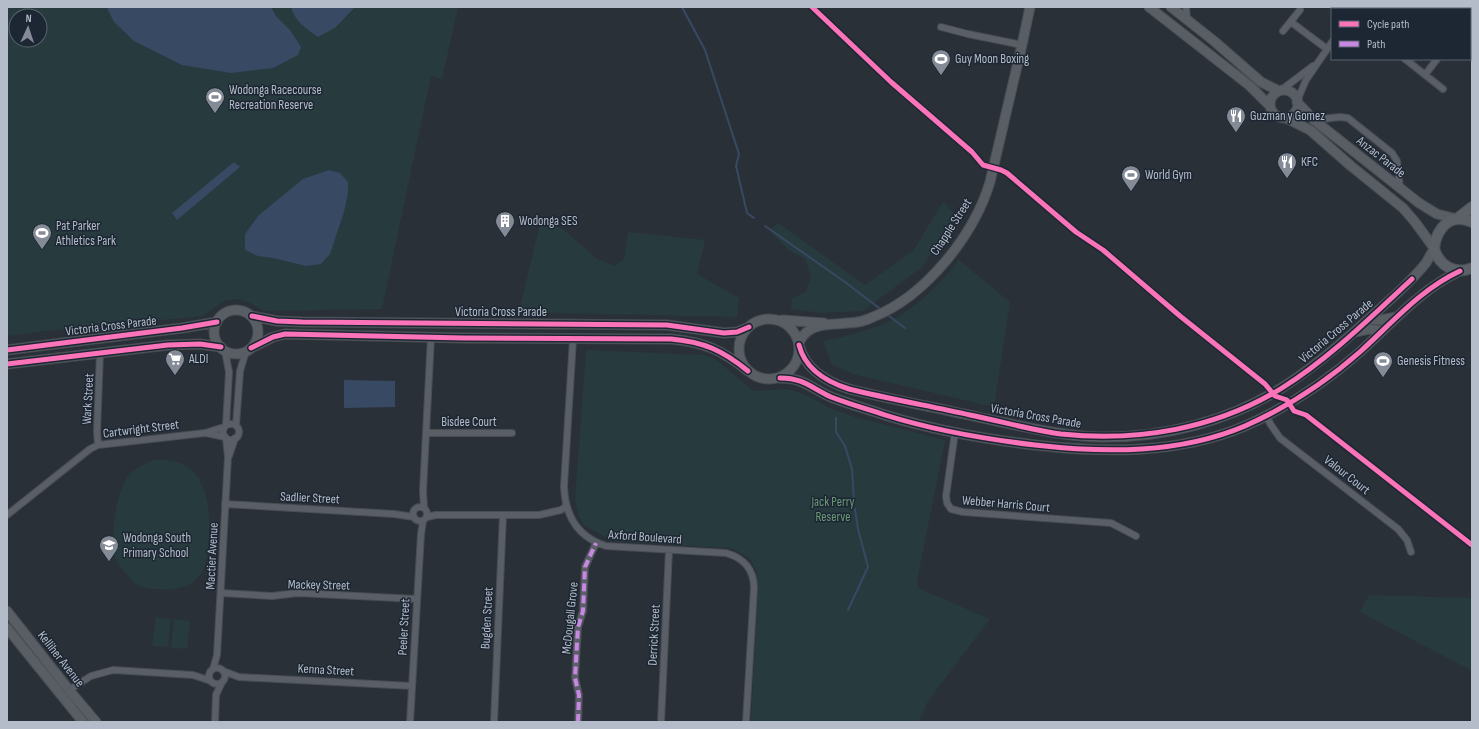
<svg xmlns="http://www.w3.org/2000/svg" width="1479" height="729" font-family="'Sofia Sans Condensed',sans-serif">
  <style>
    .green { fill: #273a3e; fill-rule: evenodd }
    .water { fill: #384963 }
    .lines { fill: none; stroke-linecap: round; stroke-linejoin: round }
    .stream { stroke: #384963; stroke-width: 2 }
    .street-casing { stroke: #484c53; stroke-width: 8 }
    .secondary-casing { stroke: #484c53; stroke-width: 11 }
    .primary-casing { stroke: #484c55; stroke-width: 12 }
    .street { stroke: #5a5e66; stroke-width: 6 }
    .secondary { stroke: #595d64; stroke-width: 9 }
    .primary { stroke: #5c6168; stroke-width: 10 }
    .quiet { stroke: #c787e3; stroke-width: 4; stroke-dasharray: 8 4; stroke-linecap: butt }
    .cycleway-casing { stroke: #1d2633; stroke-width: 8 }
    .cycleway { stroke: #fb73b8; stroke-width: 5 }
    .labels { text-anchor: middle; dominant-baseline: central; stroke-width: 3; stroke-linejoin: round; paint-order: stroke }
    .poi-label { font-size: 13px; fill: #b4bcc9; stroke: #1d2633; text-anchor: start }
    .street-label { font-size: 13px; fill: #b4bcc9; stroke: #1d2633 }
    .park-label { font-size: 13px; fill: #6b9a76; stroke: #1d2633 }
  </style>
  <rect width="100%" height="100%" fill="#2a3038"/>
  <!-- green -->
  <path class="green" d="M7,7h451l-16,72 -11,-3 -49,233 -118,2 -11,-7 -14,-5 -14,1 -22,16 -157,15 -39,5zM16,16h24v24h-24z
    M943,202l14,14 -35,51 -59,44 -41,2 -31,-4 1,-11 14,-6 5,-15 -6,-18 -15,-8 -21,-20 9,-8 87,62 48,-34z
    M541,219l22,10 34,30 18,7 9,-7 4,-27 77,8 -8,34 42,24 -2,19 -218,-5z
    M959,260l51,42 -16,105 -141,-33 -21,-9 -9,-24c22,-4 44,-10 65,-19 24,-10 55,-41 71,-62z
    M586,350l117,5 11,3 39,33 30,-2 9,1 18,7 19,11 26,9 90,23 -28,141 1,7 72,31 -62,82 -9,21h-168l7,-140c-2,-20 -11,-29 -30,-34l-115,-7 -30,-16 -4,-9 -4,-16z
    M153,460c12,0 25,0 35,7 11,7 16,21 19,33 4,16 3,58 -5,72 -8,15 -27,18 -42,17 -14,0 -24,-2 -32,-13 -5,-6 -12,-13 -13,-20 -5,-20 1,-67 15,-82 6,-6 15,-10 23,-14z
    M1369,595l103,3v73l-112,-59z
    M156,617l15,2 -3,28 -16,-1z
    M174,619l16,2 -3,28 -16,-1z"/>
  <!-- water -->
  <path class="water" d="M108,7h163l5,9 14,14 11,17 -3,8 -25,13 -42,5 -49,-8 -48,-24 -20,-19 -6,-12z
    M291,7h64l-20,21 -17,9c-10,-7 -24,-16 -27,-30z
    M234,162l6,5 -63,53 -5,-7z
    M329,170l11,3 8,9v11l-4,19 -14,42 -9,10 -15,2 -33,-8 -15,-2 -13,-6v-16l14,-19 44,-36z
    M344,380l51,1v26l-51,1z"/>
  <g class="lines">
    <!-- stream -->
    <path class="stream" d="M682,7l23,43 34,104 -3,12 11,47 7,5
      M765,226l80,56 34,26
      M889,316l16,12
      M836,418v14l9,14 7,23 2,32
      M848,610l20,-43 -10,-38 -3,-20"/>
    <!-- street casing -->
    <g class="street-casing">
      <path id="street" d="M1186,7l1,13
        M1349,9l1,-2
        M1448,9v-2
        M1291,22l36,27
        M941,27l27,7 54,11
        M1283,31l17,-21
        M1405,59l38,30
        M1425,75l12,-16
        M1280,91l33,-25
        M1297,101l9,-21 26,-38
        M1314,120l26,-3 8,1 44,35 5,8 3,28
        M573,339l-9,147c1,29 13,51 42,60l120,7c18,5 28,17 28,35l-8,134
        M225,351l4,21 -3,53
        M1266,416l5,9 9,13 118,91 9,11 4,12
        M223 432a8 8 0 1 1 16 0a8 8 0 1 1-16 0Z
        M236,425l4,-54 6,-20
        M955,432l-9,64 1,7 4,6 12,3 148,11 25,13
        M206,433l19,4
        M426,433h86
        M98,445l-1,-14 3,-78
        M229,456l6,-18
        M225,504l169,10 20,3
        M413 514a7 7 0 1 1 14 0a7 7 0 1 1-14 0Z
        M424,508l-1,-17 8,-154
        M7,515l83,-66 8,-4 107,-12 19,-6
        M427,517l9,-2h103l22,-5 5,-4
        M221,593l51,3 26,-3 118,6
        M209 676a8 8 0 1 1 16 0a8 8 0 1 1-16 0Z
        M213,669l4,-14 11,-198 -2,-19
        M223,671l16,6 173,9
        M69,690l22,-14 22,-6 80,5 18,6
        M215,722l1,-27 6,-13
        M410,722l11,-188 2,-13
        M494,722l9,-207
        M578,722l1,-27 -4,-17 3,-51 5,-16 2,-44 11,-24
        M661,722l8,-172"/>
    </g>
    <!-- secondary casing -->
    <g class="secondary-casing">
      <path id="secondary" d="M1149,7l101,79 20,20
        M1171,7l43,34 47,41 18,9
        M1270 104a14 14 0 1 1 28 0a14 14 0 1 1-28 0Z
        M1297,102l17,18 105,83 18,11 20,5
        M1286,118l24,12 41,36 52,42 12,14 19,26
        M214 332a22 22 0 1 1 44 0a22 22 0 1 1-44 0Z
        M252,316l25,5 25,1 365,3 57,8 13,-1 12,-5
        M739 349a30 30 0 1 1 60 0a30 30 0 1 1-60 0Z
        M1369,319l12,1 15,-3
        M782,320l42,3
        M1355,332l14,-3 13,2
        M799,343c2,-5 5,-9 9,-12 11,-8 26,-6 39,-8 9,0 18,-2 26,-6 53,-21 101,-82 117,-135l32,-137 8,-38
        M799,345c6,24 28,37 50,44 44,11 89,19 133,29 39,8 78,18 118,19 64,1 130,-16 183,-50 33,-21 63,-47 91,-73 16,-14 32,-28 46,-44l6,-7 8,-14
        M251,348l22,-11 12,-3 178,4 208,1c33,3 51,11 77,32
        M7,350l175,-22 35,-6
        M7,364l161,-19 32,-1 21,3
        M780,378c24,0 31,10 51,19 18,7 36,12 54,18 48,15 99,24 150,30 70,8 144,9 210,-19 43,-19 81,-44 116,-75 32,-29 60,-62 99,-80
        M7,611l62,79 27,32
        M7,628l76,94"/>
    </g>
    <!-- primary casing -->
    <g class="primary-casing">
      <path id="primary" d="M1458,218l14,-11
        M1472,222c-22,-10 -35,6 -38,26 5,18 21,27 38,20"/>
    </g>
    <!-- street -->
    <use href="#street" class="street"/>
    <!-- secondary -->
    <use href="#secondary" class="secondary"/>
    <!-- primary -->
    <use href="#primary" class="primary"/>
    <!-- quiet -->
    <path class="quiet" d="M578,722l1,-27 -4,-17 3,-51 5,-16 2,-44 11,-24"/>
    <!-- cycleway casing -->
    <g class="cycleway-casing">
      <path id="cycleway" d="M812,7l79,75 81,70 11,13 18,5 6,3 69,59 27,18 77,66 85,68 10,12 12,4 7,11 12,4 166,130
        M252,316l25,5 25,1 365,3 57,8 13,-1 12,-5
        M799,345c6,24 28,37 50,44 40,10 81,17 121,26 30,6 61,15 91,19 77,8 155,-5 221,-46 48,-30 89,-71 130,-109
        M251,348l22,-11 12,-3 178,4 208,1c33,3 51,11 77,32
        M7,350l175,-22 35,-6
        M7,364l161,-19 32,-1 21,3
        M780,378c24,0 31,10 51,19 18,7 36,12 54,18 48,15 99,24 150,30 70,8 144,9 210,-19 43,-19 81,-44 116,-75 32,-29 60,-62 99,-80"/>
    </g>
    <!-- cycleway -->
    <use href="#cycleway" class="cycleway"/>
  </g>
  <!-- icons -->
  <defs>
    <g id="stadium-pin" transform="scale(1)"><path d="M0 17L-7.5 6A9.5 9.5 0 1 1 7.5 6Z" fill="#848b96" stroke="#1d2633"/><path d="M0-5a6.5 5 0 1 0 0 10a6.5 5 0 1 0 0-10ZM-3.5-1.8h7v3.6h-7Z" fill="#fff"/></g>
    <g id="restaurant-pin" transform="scale(1)"><path d="M0 17L-7.5 6A9.5 9.5 0 1 1 7.5 6Z" fill="#848b96" stroke="#1d2633"/><path d="M-5-6h1v4h1v-4h1v4h1v-4h1v5L-1.5 .5V6h-2V.5L-5-1ZM5-6V6H3V1.5H1.5Q1.5-4 5-6Z" fill="#fff"/></g>
    <g id="building-pin" transform="scale(1)"><path d="M0 17L-7.5 6A9.5 9.5 0 1 1 7.5 6Z" fill="#848b96" stroke="#1d2633"/><path d="M-4-6H4V6H1V3H-1V6H-4ZM-2.5-4.3h1.7v1.8h-1.7ZM.8-4.3h1.7v1.8H.8ZM-2.5-1h1.7V.8h-1.7ZM.8-1h1.7V.8H.8Z" fill="#fff"/></g>
    <g id="supermarket-pin" transform="scale(1)"><path d="M0 17L-7.5 6A9.5 9.5 0 1 1 7.5 6Z" fill="#848b96" stroke="#1d2633"/><path d="M-6-5.5h2.5l.6 2H6L4.5 2H-2.5L-4.4-4H-6ZM-1.5 3.2a1.3 1.3 0 1 0 .1 0ZM3 3.2a1.3 1.3 0 1 0 .1 0Z" fill="#fff"/></g>
    <g id="school-pin" transform="scale(1)"><path d="M0 17L-7.5 6A9.5 9.5 0 1 1 7.5 6Z" fill="#848b96" stroke="#1d2633"/><path d="M0-5L7-2L0 1L-7-2ZM-4 1L0 2.5L4 1V4Q0 6-4 4Z" fill="#fff"/></g>
  </defs>
  <g fill-rule="evenodd">
    <use href="#stadium-pin" x="941" y="59"/>
    <use href="#stadium-pin" x="215" y="97"/>
    <use href="#restaurant-pin" x="1236" y="116"/>
    <use href="#restaurant-pin" x="1287" y="162"/>
    <use href="#stadium-pin" x="1131" y="175"/>
    <use href="#building-pin" x="505" y="221"/>
    <use href="#stadium-pin" x="42" y="233"/>
    <use href="#supermarket-pin" x="175" y="359"/>
    <use href="#stadium-pin" x="1383" y="361"/>
    <use href="#school-pin" x="109" y="545"/>
  </g>
  <g class="labels">
    <!-- poi labels -->
    <g class="poi-label">
      <text x="955" y="59">Guy Moon Boxing</text>
      <text x="229" y="90">Wodonga Racecourse<tspan x="229" dy="15">Recreation Reserve</tspan></text>
      <text x="1250" y="116">Guzman y Gomez</text>
      <text x="1301" y="162">KFC</text>
      <text x="1145" y="175">World Gym</text>
      <text x="519" y="221">Wodonga SES</text>
      <text x="56" y="226">Pat Parker<tspan x="56" dy="15">Athletics Park</tspan></text>
      <text x="189" y="359">ALDI</text>
      <text x="1397" y="361">Genesis Fitness</text>
      <text x="123" y="538">Wodonga South<tspan x="123" dy="15">Primary School</tspan></text>
    </g>
    <!-- street labels -->
    <g class="street-label">
      <text transform="translate(1381 157) rotate(38)">Anzac Parade</text>
      <text transform="translate(951 227) rotate(-57)">Chapple Street</text>
      <text x="501" y="312">Victoria Cross Parade</text>
      <text transform="translate(111 326) rotate(-7)">Victoria Cross Parade</text>
      <text transform="translate(1336 331) rotate(-40)">Victoria Cross Parade</text>
      <text transform="translate(88 399) rotate(-87)">Wark Street</text>
      <text transform="translate(1036 416) rotate(10)">Victoria Cross Parade</text>
      <text x="469" y="422">Bisdee Court</text>
      <text transform="translate(141 429) rotate(-7)">Cartwright Street</text>
      <text transform="translate(1347 475) rotate(38)">Valour Court</text>
      <text transform="translate(310 498) rotate(3)">Sadlier Street</text>
      <text transform="translate(1006 504) rotate(5)">Webber Harris Court</text>
      <text transform="translate(645 537) rotate(4)">Axford Boulevard</text>
      <text transform="translate(212 556) rotate(-87)">Mactier Avenue</text>
      <text transform="translate(319 585) rotate(1)">Mackey Street</text>
      <text transform="translate(487 618) rotate(-87)">Bugden Street</text>
      <text transform="translate(570 618) rotate(-84)">McDougall Grove</text>
      <text transform="translate(404 627) rotate(-87)">Peeler Street</text>
      <text transform="translate(654 635) rotate(-87)">Derrick Street</text>
      <text transform="translate(61 659) rotate(52)">Kelliher Avenue</text>
      <text transform="translate(326 670) rotate(3)">Kenna Street</text>
    </g>
    <!-- park labels -->
    <g class="park-label">
      <text x="833" y="502">Jack Perry<tspan x="833" dy="15">Reserve</tspan></text>
    </g>
  </g>
  <!-- border -->
  <rect width="1479" height="729" fill="none" stroke="#b4bcc9" stroke-width="16"/>
  <!-- legend -->
  <rect x="1331" y="8" width="140" height="52" fill="#1d2633" stroke="#59626f"/>
  <rect x="1339" y="21" width="20" height="6" fill="#fb73b8" stroke="#59626f"/>
  <text x="1367" y="28" font-size="12" fill="#b4bcc9">Cycle path</text>
  <rect x="1339" y="41" width="20" height="6" fill="#c787e3" stroke="#59626f"/>
  <text x="1367" y="48" font-size="12" fill="#b4bcc9">Path</text>
  <!-- north arrow -->
  <g transform="translate(28 28) rotate(3)"><circle r="19" fill="#1d2633" stroke="#59626f"/>
  <path d="M0-3L7 15L0 10L-7 15Z" fill="#848b96"/>
  <text y="-6" font-size="11" font-weight="bold" text-anchor="middle" fill="#b4bcc9">N</text>
  </g>
</svg>
